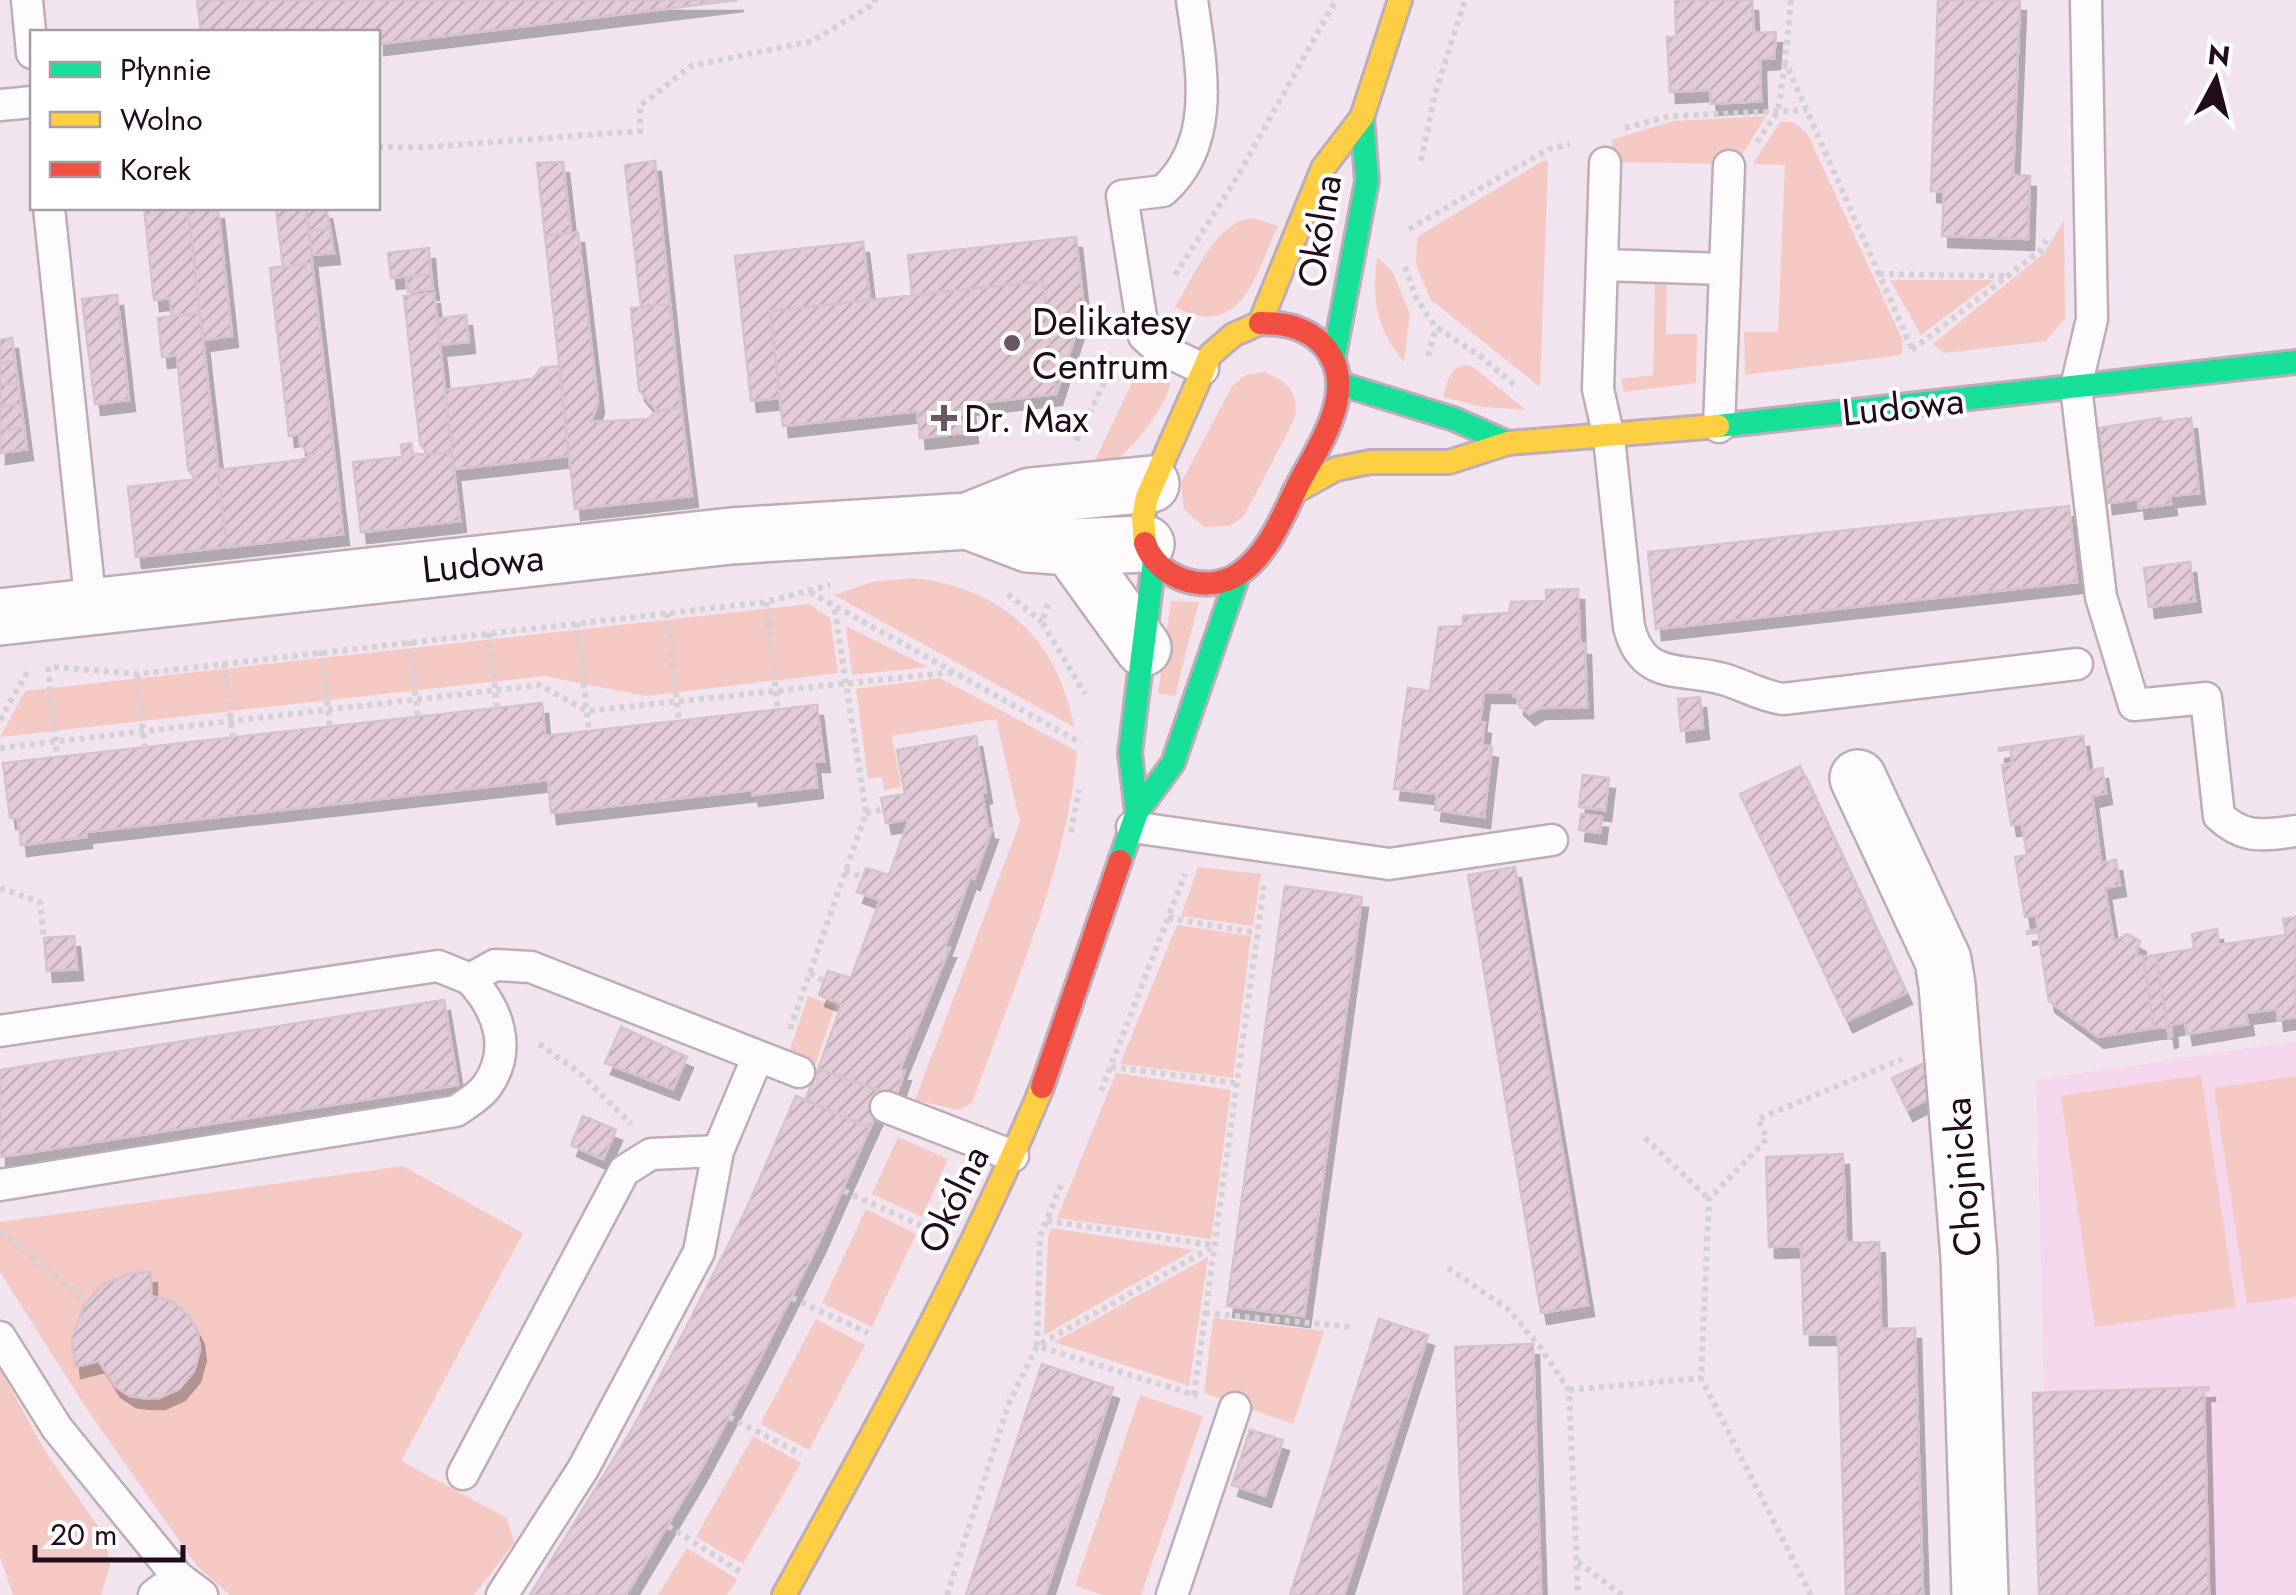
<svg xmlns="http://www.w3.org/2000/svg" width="2296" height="1595" font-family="Jost,sans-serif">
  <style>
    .built { fill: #f5d7ed }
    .green { fill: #f4c9c4 }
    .building { fill: url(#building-hatch); stroke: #d6c2cc; stroke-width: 2.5; filter: url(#shadow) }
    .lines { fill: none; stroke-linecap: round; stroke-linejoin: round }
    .lane-casing { stroke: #beacba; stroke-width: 35 }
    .street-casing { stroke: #beacba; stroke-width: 60 }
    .fast-casing { stroke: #beacba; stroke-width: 28 }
    .slow-casing { stroke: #beacba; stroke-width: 28 }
    .jam-casing { stroke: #beacba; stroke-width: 28 }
    .path { stroke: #d4d0d3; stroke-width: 6; stroke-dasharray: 5 5; stroke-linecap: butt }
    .lane { stroke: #fdfbfc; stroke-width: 30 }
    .street { stroke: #fdfbfc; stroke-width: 55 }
    .fast { stroke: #16e098; stroke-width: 22 }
    .slow { stroke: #ffcf43; stroke-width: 22 }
    .jam { stroke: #f24e42; stroke-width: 22 }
    .poi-dot { fill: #6a5766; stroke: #fff; stroke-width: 4 }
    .labels { text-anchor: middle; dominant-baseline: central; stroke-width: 8; stroke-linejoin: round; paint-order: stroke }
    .street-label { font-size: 38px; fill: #210b1d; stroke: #fff }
    .poi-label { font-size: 38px; fill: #210b1d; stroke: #fff; text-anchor: start }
  </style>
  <defs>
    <pattern id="building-hatch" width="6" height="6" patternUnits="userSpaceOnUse" patternTransform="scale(2.5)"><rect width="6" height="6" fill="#e2cbd6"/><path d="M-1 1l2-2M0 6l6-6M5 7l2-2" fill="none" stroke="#c2adb7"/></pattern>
    <filter id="shadow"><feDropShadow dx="6" dy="11" stdDeviation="0" flood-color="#0004"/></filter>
  </defs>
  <rect width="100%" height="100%" fill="#f2e4ee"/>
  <!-- built -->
  <path class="built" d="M2296,1041v554h-257l-6,-202 11,-1 -8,-312z"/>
  <!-- green -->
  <path class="green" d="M1766,116l-30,48 -120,-2 -5,-22 62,-19z
    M1780,122h13l14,11 96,208 -2,14 -156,20 -1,-43h34l7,-167 -32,-1z
    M1544,160l4,2 -8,225 -110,-88 -14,-35 1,-27z
    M1253,218l25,8c-23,48 -36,116 -103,81 18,-29 41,-87 78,-89z
    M2064,220l1,98 -19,23 -102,12 -11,-9 111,-91z
    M1377,257l16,15 17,43 -6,47c-29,-37 -32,-60 -27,-105z
    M1667,280l-1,54h31l-1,49 -72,9 -3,-13 32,-4 2,-94z
    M1890,280h104l-73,55z
    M1142,361c8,4 23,7 27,16 8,16 -35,70 -49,80 -9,6 -19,10 -30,14z
    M1469,365l4,2 53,43 -43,-3 -40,-10c5,-16 6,-32 26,-32z
    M1264,372c23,9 35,20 31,46l-51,98 -14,10 -26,1 -20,-18 -3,-26 51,-97 14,-11z
    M911,578c90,8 147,61 163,149l-240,-132 38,-13z
    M1171,601l28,1 -24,94 -17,-3z
    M809,604l21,14 8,55 -192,23 -102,-20 -544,61 25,-46z
    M846,626l82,41 -76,8z
    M940,678l137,73c-9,116 -66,242 -105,352l-13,7 -44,-10 105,-278 -24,-103 -104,17 9,51 -17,3 -2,-13 -14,2 -12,-90z
    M1198,867l63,7 -8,52 -72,-10z
    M1177,925l74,11 -18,142 -113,-14z
    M808,996l27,10 -20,60 -16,-5 -9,-11z
    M1116,1073l115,17 -20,149 -154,-21z
    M2201,1075l35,232 -141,20 -34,-231z
    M2296,1076v221l-49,7 -33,-216z
    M898,1137l50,22 -26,58 -50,-23z
    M403,1166l120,67 -122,228 106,57 7,25 -40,52h-244l-33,-29 -111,-158 -86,-136v-50z
    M866,1209l50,25 -44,93 -50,-24z
    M1052,1228l142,22 -150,85 4,-98z
    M1208,1257l-19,129 -135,-44z
    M1213,1318l111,13 -31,93 -89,-31z
    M816,1319l49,26 -56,105 -49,-26z
    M0,1369l45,82 60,85 5,30 -9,29h-88l-13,-38z
    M1140,1395l63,21 -62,179h-38l-28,-9z
    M753,1436l48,27 -58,101 -47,-27z
    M687,1548l50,31 -10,16h-69z"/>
  <!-- building -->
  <path class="building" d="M197,0h541l-360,44v-12h-177z
    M1675,0h77l2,33 22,-1 -2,26 -14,1 1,42 -50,3 -1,-14 -40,2 -3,-55h9z
    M1938,0h82l-7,175 17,1 -2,63 -86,-3 2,-44 -13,-1z
    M655,161l15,143 -29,2 -16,-141z
    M563,162l8,71 -26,3 -8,-73z
    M144,208h44l12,105 -28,3 -2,-18 -16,2z
    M188,208h30l14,128 -29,4z
    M276,208h30l6,55 -29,4z
    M306,208h20l4,21 -21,2z
    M330,229l4,24 -22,2 -3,-24z
    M578,232l20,170 -7,20 57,-3 9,-8 24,-4 11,89 -117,13 -30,-273z
    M1076,237l8,72 -28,85 -13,-113 -131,14 -4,-40z
    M863,242l7,58 -100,11 10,87 -29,3 -16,-145z
    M429,248l2,26 -40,4 -3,-25z
    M312,263l20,173 -21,20 -11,-12 -1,-10 -10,2 -19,-168z
    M431,274l2,15 -25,3 -2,-15z
    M1043,281l13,113 -87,10 3,28 -52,6 -3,-27 -134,15 -13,-115z
    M434,293l18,159 -23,2 -9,-10 -16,-148z
    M117,295l12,105 -34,4 -13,-105z
    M670,304l11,103 -24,4 -18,-21 -8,-82z
    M200,313l27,234 -91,10 -8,-70 68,-8 -8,-10 -11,-114 -15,2 -4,-39z
    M466,315l3,27 -29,3 -3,-26z
    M12,338l3,23 -15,2v-23z
    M15,361l3,22 -18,2v-22z
    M559,366l10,90 -115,13 -9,-79 88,-11 8,-11z
    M18,383l3,21 -21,3v-22z
    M21,404l3,23 -24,3v-23z
    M2161,418v4l30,-4 8,75 -29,3 1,8 -32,4 -1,-9 -31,4 -8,-75z
    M24,427l3,22 -27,4v-23z
    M332,436l11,98 -116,13 -9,-77 82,-10 11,-4z
    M411,443l2,12 39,-3 8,69 -99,11 -8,-70 49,-5 -1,-12z
    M2069,506l8,76 -421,47 -8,-77z
    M2190,562l5,39 -46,6 -5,-39z
    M1578,589l2,55h5l2,63 -48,1 -10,6 -11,-10v-8h-4v-4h-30l-4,30 5,1 -3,22 10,2 -8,70 -49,-7 2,-16 -43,-5 14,-101 22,3 9,-64 24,-1v-10l46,-3 2,-11 35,-1v-11z
    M1700,697l3,31 -22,3 -3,-32z
    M542,703l3,33 272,-31 7,56h-10l3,26 -64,8 -1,-5 -201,23 -3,-33 -462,52v5l-65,8 -3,-27h-8l-7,-55z
    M976,736l10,56 -4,1 6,36h4l-18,50 -4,-2 -25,69 5,1 -50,122 5,1 -9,26 -78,-27 24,-65 -23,-9 9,-24 23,7 29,-78 -23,-8 9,-24 23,7 20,-56 -23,4 -5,-25 24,-4 -8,-44z
    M2083,736l5,35 14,-3 4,25 -14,3 9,67 15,-3 4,25 -15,3 8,50 2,3 12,-7 13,7 -4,14 7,2 11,71 -56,9 -49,-36 -11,-69 -11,2v-3l11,-1 -2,-15 -11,2 -10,-60 12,-2 -5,-31 -11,1 -9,-60 11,-1 -3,-15 -11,2v-3z
    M1800,766l106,227 -59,28 -107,-227z
    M1583,775l26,3 -4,32 -26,-3z
    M1581,814l21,3 -2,16 -21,-3z
    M1515,867l73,438 -47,8 -73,-438z
    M1285,886l77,11 -58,419 -77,-10z
    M2296,917v100l-18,3 -1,-11 -31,4 2,11 -61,10 -2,-12 -14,3 1,11 -3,1 -13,-82 38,-6 -2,-15 25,-5 2,16 67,-10 -3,-16z
    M74,936l3,33 -30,2 -3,-33z
    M2156,955l11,72 -13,1 -11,-71z
    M444,1000l14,85 -458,72v-87z
    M621,1027l66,30 -14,32 -68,-26z
    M1922,1064l14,31 -29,15 -15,-32z
    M818,1069l68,24 -16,35 -65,-28z
    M796,1096l74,32 -52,116 -58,115 -60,112 -74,124h-96l101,-164 55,-103 59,-116z
    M583,1116l33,14 -13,29 -32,-14z
    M1843,1154l3,89 33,-1 2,87 34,-1 8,267h-77l-8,-261h-34l-3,-88 -32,1 -3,-90z
    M151,1272v24l21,5 17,15 9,18 2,16 -6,21 -15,18 -20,9h-15l-14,-2 -15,-10 -16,-25 -24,6 -3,-29 12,-33 18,-20 30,-12z
    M1379,1319l49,16 -84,260h-54z
    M1533,1344l8,251h-77l-9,-248z
    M1042,1364l71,24 -68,207h-79z
    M2209,1387v3h-5l5,205h-170l-6,-202z
    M1250,1430l33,10 -18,56 -33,-11z"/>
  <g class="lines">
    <!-- lane casing -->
    <g class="lane-casing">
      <path id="lane" d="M27,0l5,53
        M1192,0c9,65 26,142 -29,191l-41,5 22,140 11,10 48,23
        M2086,0l6,319 -16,68 25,210 33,108 72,-7 13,118c26,24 44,19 77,15
        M0,105l32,-3
        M1605,163l-7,226 11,49 20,189c14,55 53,40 94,52 21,6 38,17 60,20l294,-35
        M49,208l42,399
        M1603,265l122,4
        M1719,427l10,-261
        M1132,827l257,37 163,-24
        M0,1031l438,-65 32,13 25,-14 36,2 268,105
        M886,1107l127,49
        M0,1185l456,-74c10,-7 24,-15 31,-25 26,-37 11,-77 -17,-107
        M0,1337l57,91 121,149 -24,18
        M463,1474l161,-303 27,-17 67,-3
        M178,1577l24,18
        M502,1595l81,-126 116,-217 19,-101 40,-95
        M1172,1595l63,-187"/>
    </g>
    <!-- street casing -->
    <g class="street-casing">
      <path id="street" d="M968,521l60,23 42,3 76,-3
        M1070,547l73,101
        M0,617l731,-81 237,-15 62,-25 121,-12
        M1858,778l85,182 4,25 22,272 11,338"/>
    </g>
    <!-- fast casing -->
    <g class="fast-casing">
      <path id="fast" d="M1334,356l33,-175 -5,-64
        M1341,384l113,35 54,24
        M1718,426l578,-64
        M1137,812l-7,-59 24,-193
        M1120,861l17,-49 36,-49 65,-188"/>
    </g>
    <!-- slow casing -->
    <g class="slow-casing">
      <path id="slow" d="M1260,323l63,-155 39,-51 38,-117
        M1294,492l42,-23 34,-7h79l59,-19 210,-17
        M1145,543l-2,-26 4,-20 63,-142 23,-20 27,-12
        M784,1595c92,-166 185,-332 258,-508"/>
    </g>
    <!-- jam casing -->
    <g class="jam-casing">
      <path id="jam" d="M1145,543c12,36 63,53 95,30 29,-20 43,-58 58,-88 21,-40 63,-98 25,-140 -17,-18 -39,-22 -63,-22
        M1042,1087l78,-226"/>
    </g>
    <!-- path -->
    <path class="path" d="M1791,0l-6,61 128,290
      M1625,128l45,-12 137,-6
      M1757,142l21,-31 7,-49
      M378,147h50l212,-16v-25l51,-40 121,-25 63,-38v-3
      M1421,161l14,-67 30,-94
      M1409,229l140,-80 21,-5
      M1405,267l12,33 19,27 44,29 36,30
      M1879,274l128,2
      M1175,275l58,-91 103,-184
      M1912,350l128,-99 9,-15
      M1428,356l8,-29
      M1076,441l38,-79
      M810,592l271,151
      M1008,594l34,28
      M766,602l12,108
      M1048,604l-6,18 43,72
      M667,613l12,108
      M577,623l12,108
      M489,633l8,75
      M410,641l8,76
      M321,651l9,75
      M224,663l9,75
      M48,667l9,90
      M54,667l83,7 629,-72 64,-17
      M137,674l8,73
      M0,720l29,-51
      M0,748l540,-63 47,26 367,-39
      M866,813l19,-4
      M1071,832l8,-42
      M845,871l18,6
      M0,888l40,14 4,36
      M1168,918l89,15
      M810,973l14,8
      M790,1029l76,-216 -32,-207
      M539,1044l41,29 51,51
      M1111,1067l125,16
      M1101,1091l84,-217
      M1645,1138l64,61
      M1061,1185l-21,51 -3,110 177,-100
      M844,1191l80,36
      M1047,1221l166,24
      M0,1231l87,70
      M1448,1268l60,41 32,38 29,43 9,205
      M792,1298l76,35
      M1205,1313l148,14
      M1569,1390l132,-12
      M1194,1395l70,-509
      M729,1417l72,37
      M668,1526l73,46
      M1578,1562l44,33
      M947,1595l62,-192 28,-57 161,50
      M1811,1595l-110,-217 8,-179 58,-60 -9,-20 144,-60"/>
    <!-- lane -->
    <use href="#lane" class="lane"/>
    <!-- street -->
    <use href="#street" class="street"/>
    <!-- fast -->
    <use href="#fast" class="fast"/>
    <!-- slow -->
    <use href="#slow" class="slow"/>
    <!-- jam -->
    <use href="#jam" class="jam"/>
  </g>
  <!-- markers -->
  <g class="poi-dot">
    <circle cx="1012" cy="343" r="10"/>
    <path d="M939 403h10v10h10v10h-10v10h-10v-10h-10v-10h10z"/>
  </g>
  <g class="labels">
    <!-- street labels -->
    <g class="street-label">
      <text transform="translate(1319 231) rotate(-81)">Okólna</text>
      <text transform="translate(1903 406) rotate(-6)">Ludowa</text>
      <text transform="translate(483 563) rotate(-6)">Ludowa</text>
      <text transform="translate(1962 1177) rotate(-94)">Chojnicka</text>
      <text transform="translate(953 1199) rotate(-64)">Okólna</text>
    </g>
    <!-- poi labels -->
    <g class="poi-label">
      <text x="1032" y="321">Delikatesy<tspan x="1032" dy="44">Centrum</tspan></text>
      <text x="964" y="418">Dr. Max</text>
    </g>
  </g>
  <!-- legend -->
  <rect x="30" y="30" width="350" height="180" fill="#ffffff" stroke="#a69da5" stroke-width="2.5"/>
  <rect x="50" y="62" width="50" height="15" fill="#16e098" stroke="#a69da5" stroke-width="2.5"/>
  <text x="120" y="80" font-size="30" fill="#210b1d">Płynnie</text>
  <rect x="50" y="112" width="50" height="15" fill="#ffcf43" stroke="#a69da5" stroke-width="2.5"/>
  <text x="120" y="130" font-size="30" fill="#210b1d">Wolno</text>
  <rect x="50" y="162" width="50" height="15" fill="#f24e42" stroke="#a69da5" stroke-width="2.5"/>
  <text x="120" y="180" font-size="30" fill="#210b1d">Korek</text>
  <!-- north arrow -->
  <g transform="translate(2216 80) rotate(7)" stroke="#ffffff" stroke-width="8" paint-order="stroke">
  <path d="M0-8L18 38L0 25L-18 38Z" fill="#210b1d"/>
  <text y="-15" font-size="28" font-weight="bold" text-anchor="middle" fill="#210b1d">N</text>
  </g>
  <!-- scale -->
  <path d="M35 1545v15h148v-15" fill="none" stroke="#210b1d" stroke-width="5"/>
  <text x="50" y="1545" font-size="30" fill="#210b1d" stroke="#ffffff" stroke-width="8" paint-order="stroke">20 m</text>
</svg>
